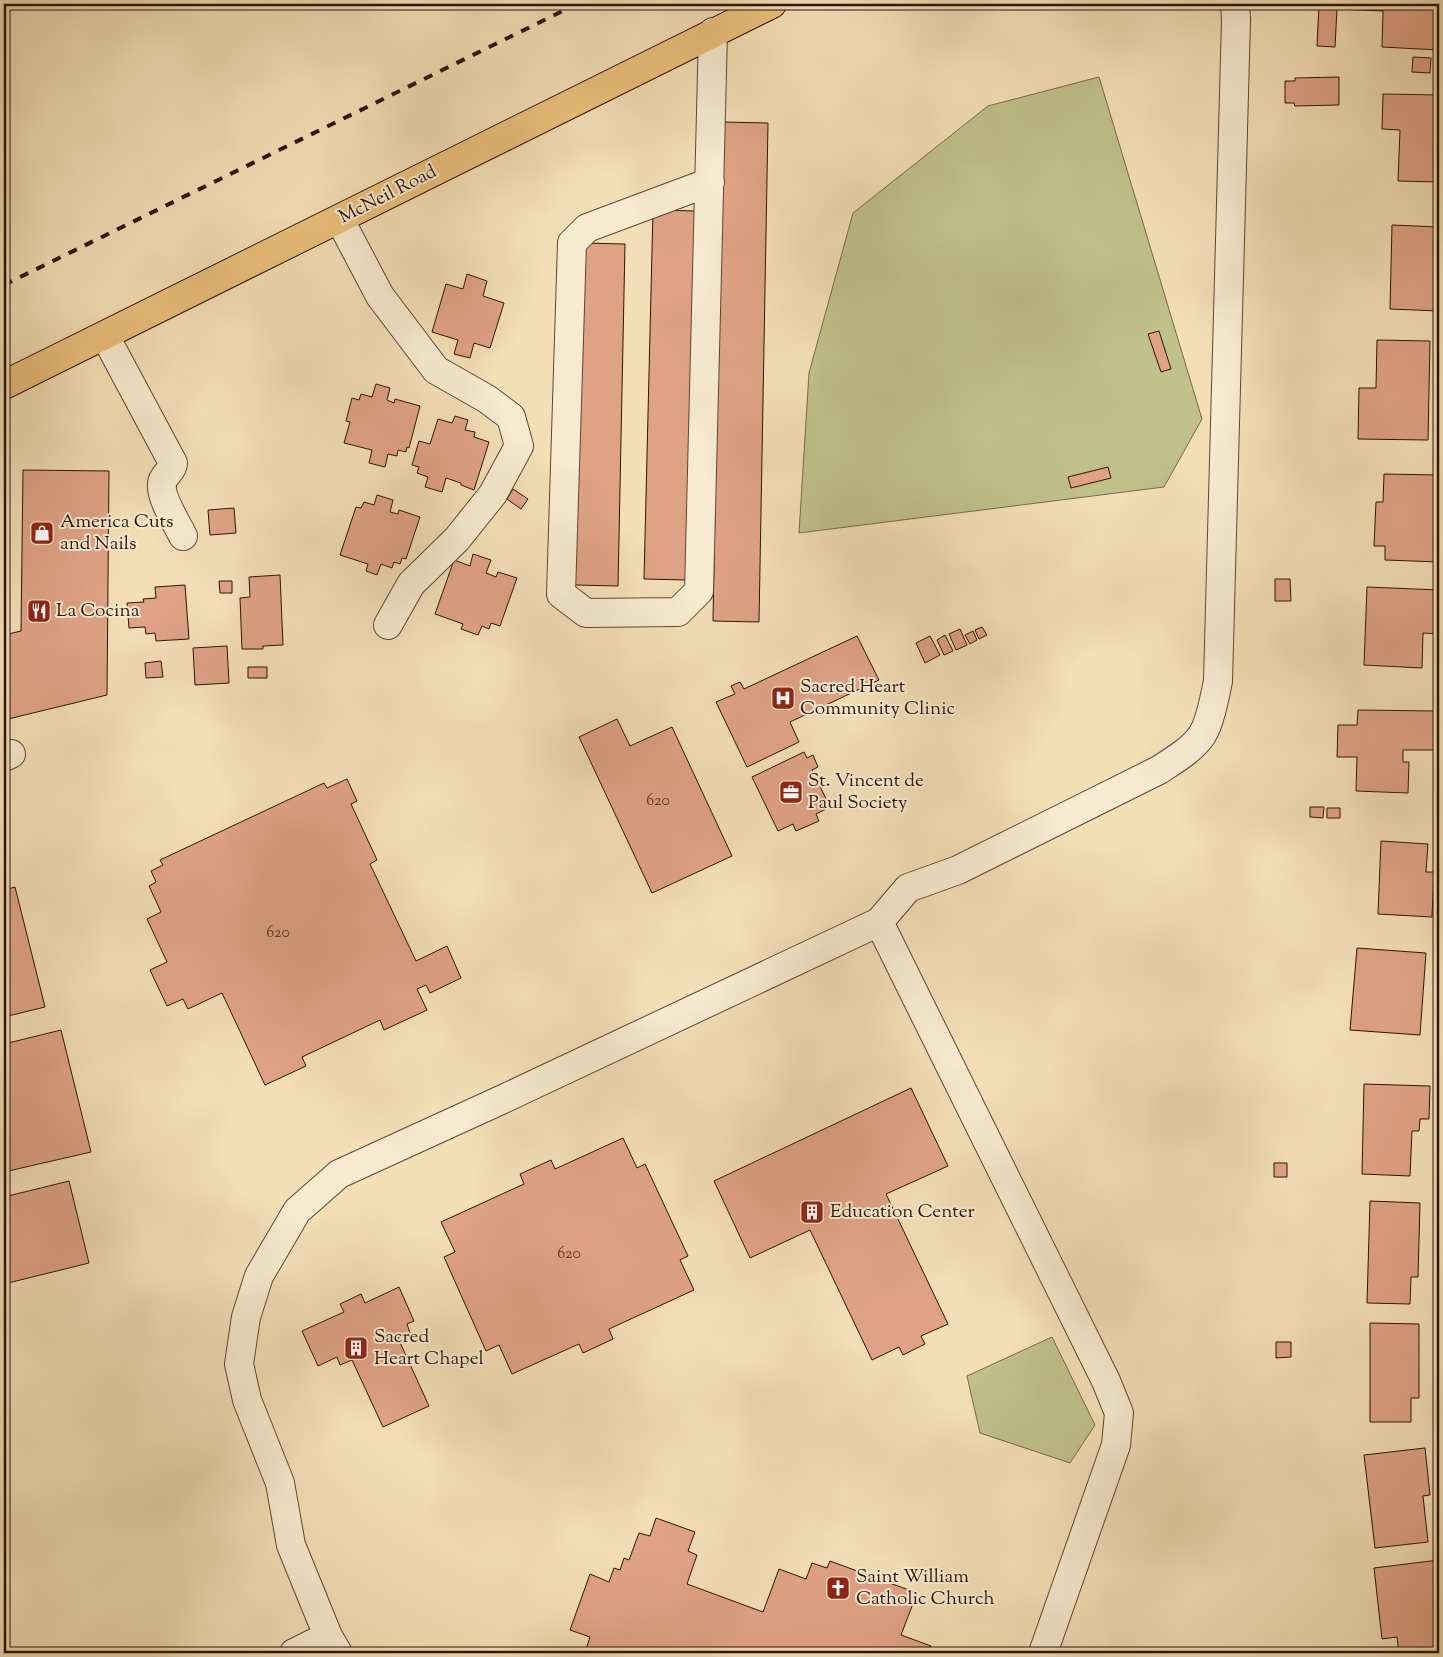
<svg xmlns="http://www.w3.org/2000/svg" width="1443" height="1657" font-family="'Sorts Mill Goudy',serif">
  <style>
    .green { fill: #c0c08b; stroke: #766a4a }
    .building { fill: #dfa285; stroke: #2d1408 }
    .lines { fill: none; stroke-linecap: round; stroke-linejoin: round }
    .minor-casing { stroke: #5e4634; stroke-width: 30 }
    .major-casing { stroke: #2d1408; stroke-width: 30 }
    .minor { stroke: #f7ead0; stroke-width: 28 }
    .major { stroke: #eabf7b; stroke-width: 28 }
    .rail { stroke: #2d1408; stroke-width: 4; stroke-dasharray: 9 9; stroke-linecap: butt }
    .labels { text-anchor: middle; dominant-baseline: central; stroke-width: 4; stroke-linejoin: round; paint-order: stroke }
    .number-label { font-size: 16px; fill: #5a3827 }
    .street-label { font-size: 19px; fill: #2d1408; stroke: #f7ead0 }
    .poi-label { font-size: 19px; fill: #2d1408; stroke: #f7ead0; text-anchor: start }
  </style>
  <rect width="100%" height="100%" fill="#f3deb6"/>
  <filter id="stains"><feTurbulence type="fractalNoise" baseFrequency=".004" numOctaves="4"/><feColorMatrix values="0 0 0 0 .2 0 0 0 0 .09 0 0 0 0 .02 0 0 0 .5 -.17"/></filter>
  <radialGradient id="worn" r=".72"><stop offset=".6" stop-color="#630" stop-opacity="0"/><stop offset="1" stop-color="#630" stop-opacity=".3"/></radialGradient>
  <!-- green -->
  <path class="green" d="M1099,77l103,342 -38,68 -365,46 10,-160 44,-160 135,-107z
    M1052,1337l43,88 -25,38 -90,-30 -13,-57z"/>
  <!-- building -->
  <path class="building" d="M1319,4h120v46l-57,-3 1,-36 -46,-2 -2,38 -18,-1z
    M1413,57l18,1 -1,15 -18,-1z
    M1339,77v28l-44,1 -1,-3h-9v-22h10v-3z
    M1383,94l56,1v87l-41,-1 2,-51 -18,-1z
    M722,122l46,1 -9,499 -46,-1z
    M653,210l42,1 -9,369 -42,-1z
    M1392,225l47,2v84l-49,-2z
    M582,243l43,1 -7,342 -43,-1z
    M467,274l20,7 -4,15 21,7 -14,45 -16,-5 -4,15 -16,-4 4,-14 -26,-8 14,-48 17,5z
    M1159,331l12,38 -10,3 -13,-38z
    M1377,340l53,1 -2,99 -70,-1 1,-51h17z
    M376,384l14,4 -3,12 7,3 1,-4 25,7 -11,42 -2,-1 -1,5 -8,-2 -1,6 -9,-2 -3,13 -16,-4 3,-13 -28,-7 6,-21 -4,-1 6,-23 7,2 2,-6 11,3z
    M455,416l13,4 -3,10 10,2 -1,5 15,5 -15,48 -13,-5v-2l-15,-5 -4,14 -17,-5 3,-10 -11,-4 2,-6 -7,-2 7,-24 11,3 8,-25 14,4z
    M1108,467l3,11 -40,10 -3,-11z
    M23,470l86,1 -2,224 -103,25v-85l17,-4z
    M1384,474l54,1 -1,42h2v45l-54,-2v-14h-11l2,-44h7z
    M513,489l15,10 -7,10 -14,-10z
    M377,495l16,5 -3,12 8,2 1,-4 21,7 -14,42 -4,-1 -2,6 -6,-2 -2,6 -11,-4 -4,11 -11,-4 2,-7 -28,-9 16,-48 5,1 3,-6 10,3z
    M234,508l2,25 -26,2 -2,-25z
    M473,554l18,6 -5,13 10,4 2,-5 19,6 -17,48 -9,-3 -2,6 -7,-3 -4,9 -17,-6 2,-5 -28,-10 19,-54 16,6z
    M280,575l3,70 -20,1v3h-21l-2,-51 10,-1 -1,-20z
    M1275,579h15l1,22h-16z
    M219,581h13v12h-12z
    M185,585l4,54 -33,2 -1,-8 -9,1 -1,-7 -16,1 -2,-25 17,-1 -1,-3 13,-1 -1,-11z
    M1367,587l72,3v44l-16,-1 -1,35 -58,-3z
    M982,627l5,8 -8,4 -4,-9z
    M960,629l7,16 -11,5 -7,-16z
    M973,631l4,9 -7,4 -5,-9z
    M945,635l8,16 -9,4 -7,-15z
    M857,636l22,44 -89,42 9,20 -52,25 -31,-65 19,-8 -4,-8 9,-4 4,7z
    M930,636l10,19 -15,8 -9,-20z
    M227,646l2,37 -34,2 -2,-37z
    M161,661l2,16 -17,1 -1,-15z
    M248,667h19v11h-19z
    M1358,710l78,1 -1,39h-32v12h6l-1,31 -52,-2 1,-34h-20l1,-32h19z
    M617,719l13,27 42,-19 60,129 -80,37 -73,-156z
    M804,752l3,6 6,-3 5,12 -6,3 18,37 -14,7 3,7 -23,10 -3,-7 -15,7 -26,-54z
    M347,779l10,22 -6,3 26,56 -7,4 46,97 31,-15 14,32 -31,15 -4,-8 -9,4 10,21 -43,20 -4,-10 -78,37 4,9 -41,19 -43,-92 -34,16 -5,-10 -16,7 -17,-36 17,-8 -20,-43 14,-7 -12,-26 7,-4 -5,-11 12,-6 -3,-5 164,-77 3,5z
    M1310,807h14l-1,11 -13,-1z
    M1327,808h13v10h-13z
    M1381,841l47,3 -2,28h8l-2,45 -54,-3z
    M15,887l30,120 -41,10v-127z
    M1357,948l69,5 -6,82 -70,-5z
    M61,1030l30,122 -87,20v-128z
    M1364,1084l66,2 -1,33h-9l-1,12h-7l-2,45 -48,-2z
    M911,1088l37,78 -62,28 62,130 -27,12 4,8 -22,11 -4,-8 -27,13 -62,-130 -60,28 -36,-77z
    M623,1138l14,30 8,-4 43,92 -8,4 14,30 -85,39 4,10 -30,14 -4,-9 -67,30 -13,-29 -13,6 -42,-94 11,-5 -14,-30 83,-38 -4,-10 31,-14 4,9z
    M1274,1163h13v14h-13z
    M69,1181l20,82 -85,21v-87z
    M1370,1201l50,2 -2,74h-7l-1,27 -43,-1z
    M399,1287l15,34 -7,3 3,9 -12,5 31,68 -46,21 -31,-67 -12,5 -3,-8 -19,9 -16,-35 42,-19 -4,-8 19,-9 2,-1 4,9z
    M1370,1323l49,1v74h-8v24h-41z
    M1276,1342h15v15l-15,1z
    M1425,1448l5,47 -7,1 5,46 -53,6 -11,-93z
    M656,1518l39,14 -7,19 9,4 -10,29 76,28 16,-43 27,10 6,-16 15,5 3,-7 87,32 -16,42 30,11 -2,7 -344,-1 5,-15 -20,-7 20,-56 19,8 5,-14 6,2 4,-12 5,2 10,-27 11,3z
    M1439,1560v91l-40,2 -2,-16 -15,2 -8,-71z"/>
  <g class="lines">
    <!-- minor casing -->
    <g class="minor-casing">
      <path id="minor" d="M710,182l-123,46 -15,15 -11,351 25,19 92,-1 21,-21 14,-559
        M340,220l40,76 56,74 51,29 24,18 8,29 -26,48 -36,45 -46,45 -23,41
        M105,336l68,127c0,9 -11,12 -11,21 -2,13 15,40 21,52
        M4,757l7,-3
        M879,922l227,459 13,32 -3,32 -73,208
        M294,1653l34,-17
        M338,1653l-10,-17 -37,-91 -11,-62 -33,-83 -8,-36 7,-47 13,-41 38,-65 42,-37 162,-74 378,-178 29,-34 50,-18 201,-100c15,-10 33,-20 43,-35 8,-12 13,-39 16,-54l18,-661 -1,-16"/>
    </g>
    <!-- major casing -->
    <g class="major-casing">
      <path id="major" d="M4,385l768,-381"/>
    </g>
    <!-- minor -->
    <use href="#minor" class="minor"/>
    <!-- major -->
    <use href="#major" class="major"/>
    <!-- rail -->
    <path class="rail" d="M4,285l573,-281"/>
  </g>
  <!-- icons -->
  <defs>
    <g id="shop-square" transform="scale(1.25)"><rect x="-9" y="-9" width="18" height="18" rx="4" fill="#8f2418" stroke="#f7ead0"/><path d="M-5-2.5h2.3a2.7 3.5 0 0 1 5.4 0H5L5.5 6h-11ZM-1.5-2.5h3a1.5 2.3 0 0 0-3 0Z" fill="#fff"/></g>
    <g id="restaurant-square" transform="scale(1.25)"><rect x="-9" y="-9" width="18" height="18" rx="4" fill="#8f2418" stroke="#f7ead0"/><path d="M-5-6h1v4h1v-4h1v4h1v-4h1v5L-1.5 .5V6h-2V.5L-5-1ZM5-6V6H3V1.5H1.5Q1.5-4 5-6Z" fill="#fff"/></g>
    <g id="hospital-square" transform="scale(1.25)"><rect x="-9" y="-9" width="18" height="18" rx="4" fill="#8f2418" stroke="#f7ead0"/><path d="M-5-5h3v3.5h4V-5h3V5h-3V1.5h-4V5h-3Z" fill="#fff"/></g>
    <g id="office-square" transform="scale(1.25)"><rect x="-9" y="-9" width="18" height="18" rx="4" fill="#8f2418" stroke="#f7ead0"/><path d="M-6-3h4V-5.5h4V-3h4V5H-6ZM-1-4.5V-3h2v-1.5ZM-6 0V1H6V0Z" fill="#fff"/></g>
    <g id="building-square" transform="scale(1.25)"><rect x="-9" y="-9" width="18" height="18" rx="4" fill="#8f2418" stroke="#f7ead0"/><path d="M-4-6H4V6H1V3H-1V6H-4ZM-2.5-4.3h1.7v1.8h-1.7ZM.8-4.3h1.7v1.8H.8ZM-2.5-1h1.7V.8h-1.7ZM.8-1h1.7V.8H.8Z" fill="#fff"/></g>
    <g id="church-square" transform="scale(1.25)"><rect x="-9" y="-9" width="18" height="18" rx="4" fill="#8f2418" stroke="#f7ead0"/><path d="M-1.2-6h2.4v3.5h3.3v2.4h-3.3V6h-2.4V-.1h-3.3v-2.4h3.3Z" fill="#fff"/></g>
  </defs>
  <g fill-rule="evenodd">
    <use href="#shop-square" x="42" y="533"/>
    <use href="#restaurant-square" x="39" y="611"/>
    <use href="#hospital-square" x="783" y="698"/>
    <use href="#office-square" x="791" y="792"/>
    <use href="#building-square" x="812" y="1212"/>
    <use href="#building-square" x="356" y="1348"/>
    <use href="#church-square" x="838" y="1588"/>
  </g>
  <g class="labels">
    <!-- number labels -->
    <g class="number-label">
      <text x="658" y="801">620</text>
      <text x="278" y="933">620</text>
      <text x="569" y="1254">620</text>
    </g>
    <!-- street labels -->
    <g class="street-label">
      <text transform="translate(388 195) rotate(-27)">McNeil Road</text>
    </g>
    <!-- poi labels -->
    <g class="poi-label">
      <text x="60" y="522">America Cuts<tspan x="60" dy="22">and Nails</tspan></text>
      <text x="56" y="611">La Cocina</text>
      <text x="800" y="687">Sacred Heart<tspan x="800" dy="22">Community Clinic</tspan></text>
      <text x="808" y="781">St. Vincent de<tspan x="808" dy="22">Paul Society</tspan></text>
      <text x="830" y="1212">Education Center</text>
      <text x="374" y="1337">Sacred<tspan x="374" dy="22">Heart Chapel</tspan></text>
      <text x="856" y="1577">Saint William<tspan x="856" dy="22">Catholic Church</tspan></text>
    </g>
  </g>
  <!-- margin -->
  <rect width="1443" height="1657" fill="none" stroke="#f3deb6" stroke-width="20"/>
  <rect x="5" y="5" width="1433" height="1647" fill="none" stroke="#2d1408" stroke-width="2.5"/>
  <rect x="10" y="10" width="1423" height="1637" fill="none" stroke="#2d1408"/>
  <rect width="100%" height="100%" filter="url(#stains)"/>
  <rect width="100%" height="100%" fill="url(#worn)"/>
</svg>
